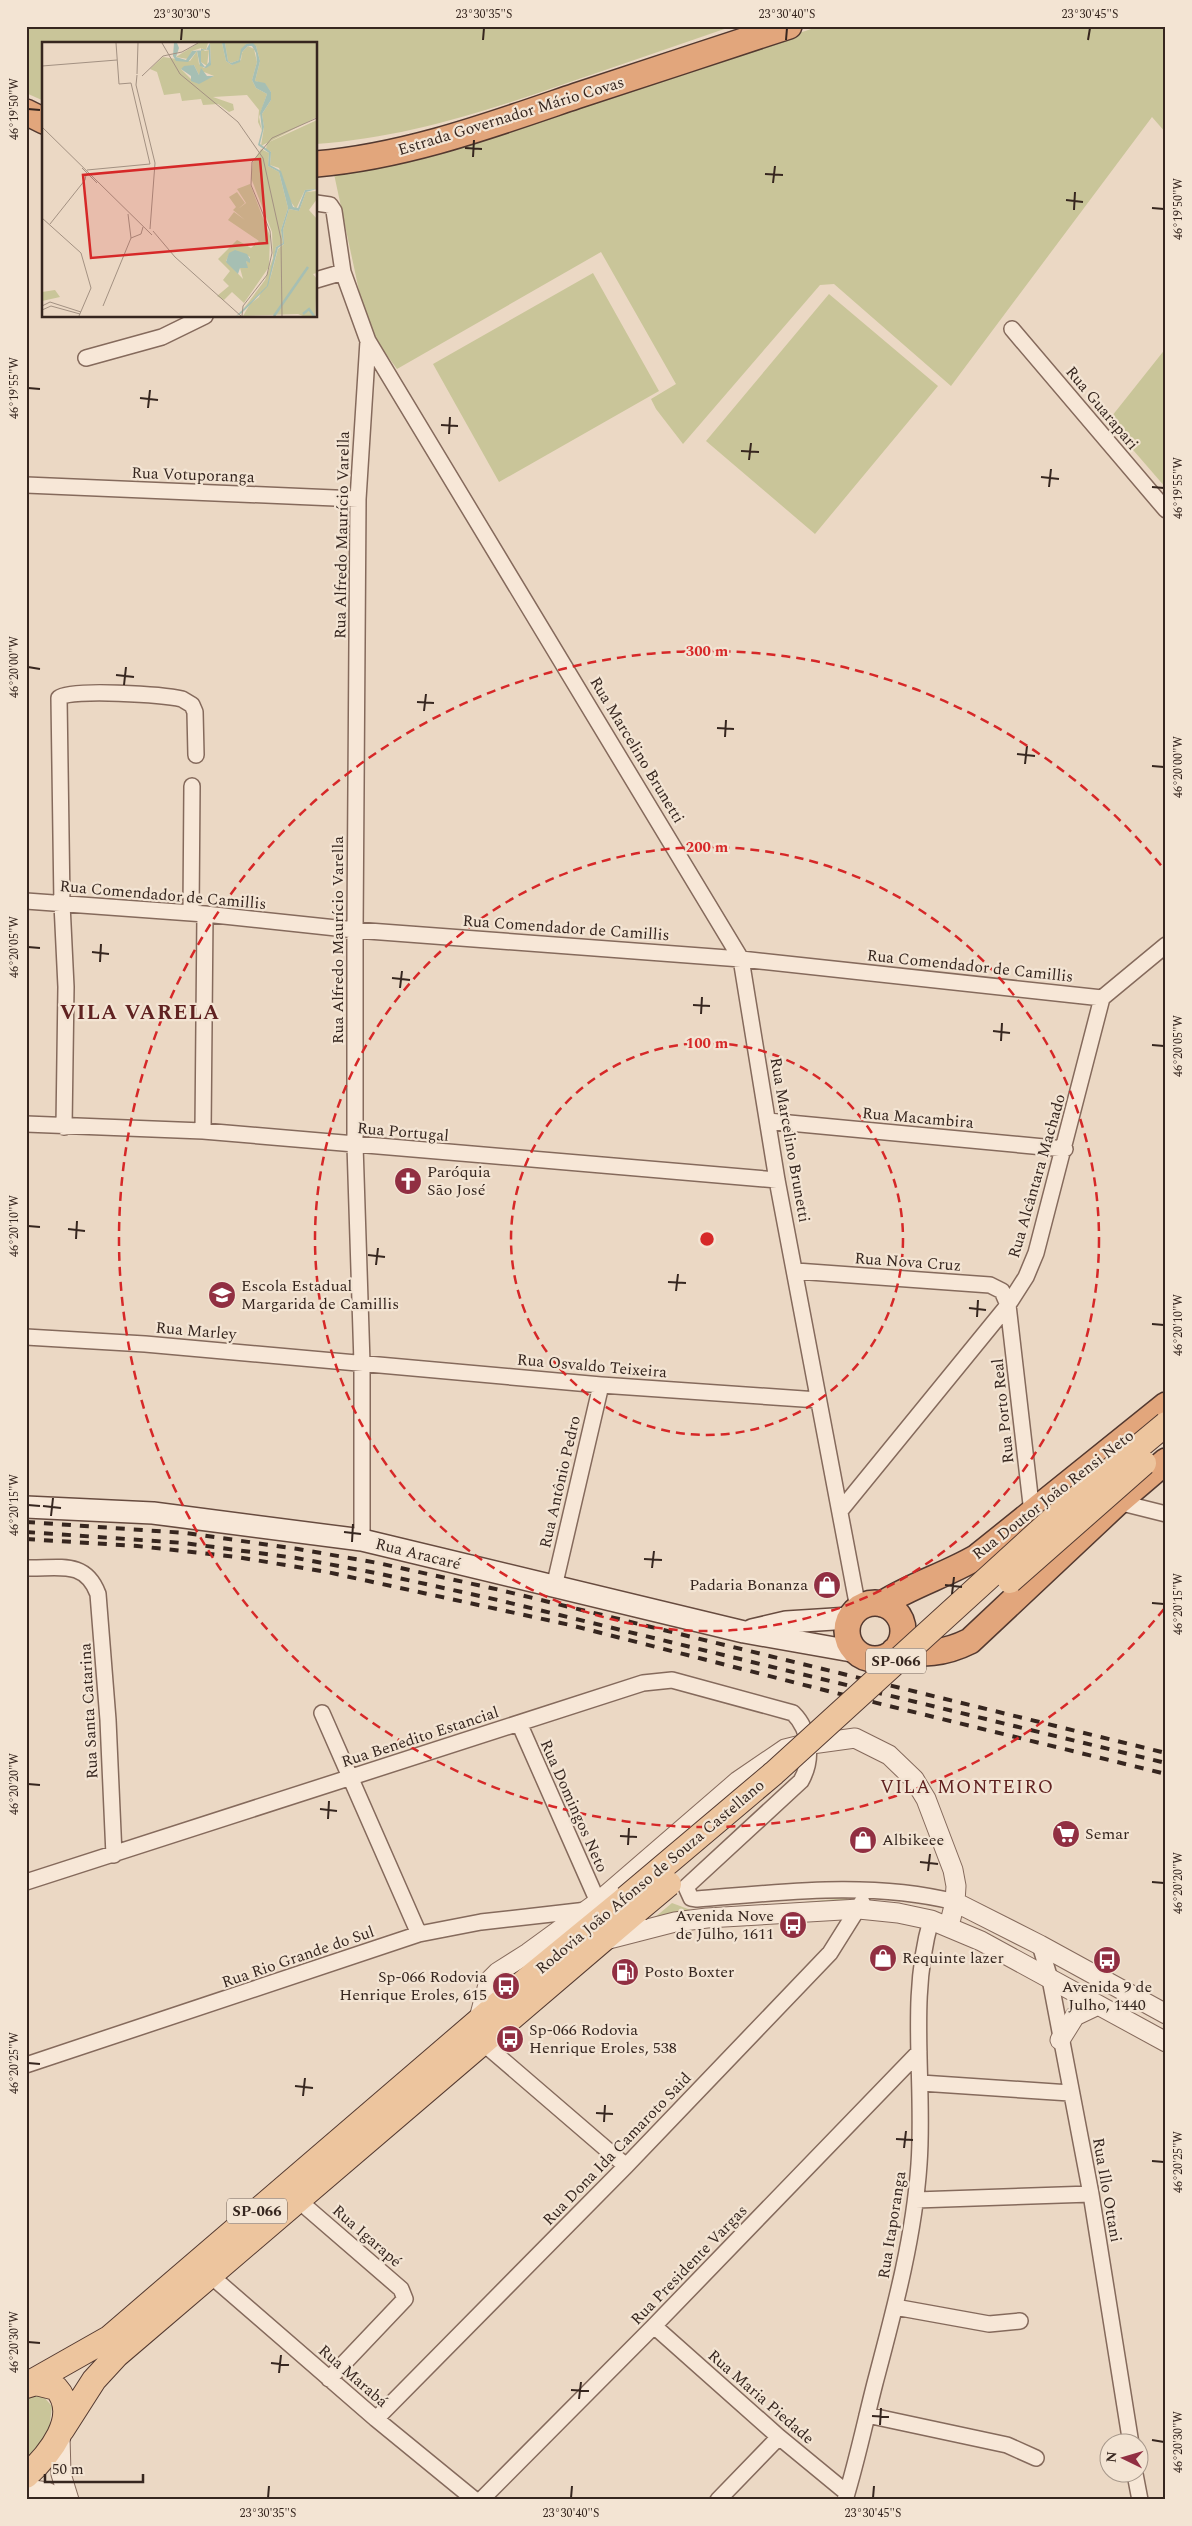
<svg xmlns="http://www.w3.org/2000/svg" width="1192" height="2526" font-family="Spectral,serif">
  <style>
    .green { fill: #c9c599 }
    .lines { fill: none; stroke-linecap: round; stroke-linejoin: round }
    .minor-casing { stroke: #856a5c; stroke-width: 18 }
    .tertiary-casing { stroke: #856a5c; stroke-width: 21 }
    .secondary-casing { stroke: #674b3f; stroke-width: 24 }
    .primary-casing { stroke: #533930; stroke-width: 26 }
    .trunk-casing { stroke: #533930; stroke-width: 28 }
    .minor { stroke: #f7e7d7; stroke-width: 15 }
    .tertiary { stroke: #f7e7d7; stroke-width: 19 }
    .secondary { stroke: #f7e7d7; stroke-width: 21 }
    .primary { stroke: #edc59e; stroke-width: 24 }
    .trunk { stroke: #e2a67c; stroke-width: 25 }
    .rail { stroke: #36261f; stroke-width: 4; stroke-dasharray: 9 9; stroke-linecap: butt }
    .primary-bridge-casing { stroke: #533930; stroke-width: 26; stroke-linecap: butt }
    .primary-bridge { stroke: #edc59e; stroke-width: 24 }
    .ticks { fill: none; stroke: #36261f; stroke-width: 2 }
    .ring { fill: none; stroke: #d62828; stroke-width: 2.5; stroke-dasharray: 9 6 }
    .labels { text-anchor: middle; dominant-baseline: central; stroke-width: 4.5; stroke-linejoin: round; paint-order: stroke }
    .shield { fill: #f3e4d3; stroke: #6f5f55; stroke-width: 1 }
    .shield-label { font-size: 15px; font-weight: bold; fill: #36261f }
    .street-label { font-size: 16px; fill: #36261f; stroke: #f3e4d3 }
    .poi-label { font-size: 16px; fill: #36261f; stroke: #f3e4d3; text-anchor: start }
    .quarter-label { font-size: 19px; letter-spacing: 1px; fill: #602221; stroke: #f3e4d3 }
    .district-label { font-size: 21px; font-weight: bold; letter-spacing: 1px; fill: #602221; stroke: #f3e4d3 }
    .inset-river { fill: none; stroke: #a6bfb3; stroke-width: 2.5 }
    .inset-road { fill: none; stroke: #a39182; stroke-width: 1 }
    .view { fill: #d62828; fill-opacity: 0.15; stroke: #d62828; stroke-width: 2.5 }
    .inset-edge { fill: none; stroke: #36261f; stroke-width: 2.5 }
    .centre { fill: #d62828; stroke: #f3e4d3; stroke-width: 2.5 }
    .ring-label { font-size: 15px; text-anchor: middle; font-weight: bold; fill: #d62828; stroke: #f3e4d3; stroke-width: 4.5; stroke-linejoin: round; paint-order: stroke }
    .neatline { fill: none; stroke: #36261f; stroke-width: 2 }
    .ticks-label { font-size: 12px; text-anchor: middle; fill: #36261f }
  </style>
  <rect width="100%" height="100%" fill="#ebd8c4"/>
  <!-- green -->
  <path class="green" d="M26,26h707c-55,19 -110,38 -166,57 -83,29 -163,55 -251,61v-100h-272v57l-18,-8z
    M820,26h346v107l-14,-16 -201,269 -117,-102 -14,1 -137,159 -27,-35 -5,-10 25,-15 -75,-132 -204,117 -30,-41 -33,-154 57,-8 97,-28z
    M593,273l66,118 -160,91 -66,-118z
    M829,294l109,92 -123,148 -109,-93z
    M1166,348v140l-58,-67z
    M847,1898l2,5 -195,15 18,-15 24,9z
    M41,2394l11,12 -3,25 -23,32v-68z"/>
  <g class="lines">
    <!-- minor casing -->
    <g class="minor-casing">
      <path id="minor" d="M316,203l14,2 4,6 9,61 25,69 373,618 36,221 81,428
        M316,280l27,-8
        M1012,329l154,181
        M86,358l76,-21 43,-21
        M26,485l332,14
        M26,901l179,13 150,16 386,29 361,39
        M191,913l1,-127
        M1102,998l64,-53
        M768,1121l297,28
        M26,1124l177,7 574,49
        M64,1127l2,-140 -4,-83 -3,-206c12,-10 106,-3 123,1l10,6 3,7 1,43
        M203,1131l2,-217
        M796,1271l194,14 12,6 6,14 24,208
        M26,1337l119,7 456,41 217,15
        M1118,1502l48,12
        M840,1511l168,-206 18,-28 10,-24 66,-255
        M362,1540v-177l-7,-218v-215l3,-431 10,-158
        M26,1568c32,1 59,-9 72,26l10,126 6,135
        M554,1587l47,-202
        M322,1713l97,221
        M519,1723l79,179
        M26,1882l617,-199 29,-3 121,33c18,18 20,47 8,68l-115,106 5,11 6,1c87,-7 174,-18 258,3
        M1040,1945l10,34 41,215 40,250
        M483,2043l143,123
        M26,2065l393,-131 62,-12 106,-12
        M921,2083l149,10
        M298,2200l103,89 4,10 -76,80
        M916,2200l175,-6
        M210,2275l166,144 99,81
        M895,2307l94,17 31,-3
        M654,2326l125,111 68,56
        M867,2415l140,30 29,13
        M376,2419l250,-253 204,-213 32,-51
        M1135,2474l5,26
        M481,2500l173,-174 265,-274
        M718,2500l61,-63
        M845,2500c12,-39 20,-78 30,-117 19,-72 39,-145 44,-219 6,-81 -11,-165 12,-244"/>
    </g>
    <!-- tertiary casing -->
    <g class="tertiary-casing">
      <path id="tertiary" d="M955,1902l85,43 126,69
        M605,1940l70,-18 32,-4 152,-9 39,4 33,7 50,21 185,101
        M478,2022l11,-41 9,-9 30,-19 70,-51 140,-121 47,-32 12,-3 58,-8 34,17 25,24 12,20 27,71 3,16 -1,16 -6,24
        M1060,2040l15,-24 21,-10
        M60,2436l1,38 8,26
        M26,2489l21,3 14,8"/>
    </g>
    <!-- secondary casing -->
    <g class="secondary-casing">
      <path id="secondary" d="M26,1507l127,6 209,27 382,92 113,20
        M752,1630l34,-8 64,-4"/>
    </g>
    <!-- primary casing -->
    <g class="primary-casing">
      <path id="primary" d="M26,2385l83,-47 417,-358 100,-82
        M26,2386l10,-3 20,5c26,28 -8,68 -30,88
        M62,2430l32,-50 23,-25 521,-445"/>
    </g>
    <!-- trunk casing -->
    <g class="trunk-casing">
      <path id="trunk" d="M26,112l18,9
        M316,164c91,-8 175,-39 260,-68 71,-24 142,-46 213,-70
        M847 1631a28 28 0 1 1 56 0a28 28 0 1 1-56 0Z
        M882,1604c30,-19 64,-29 95,-47l189,-152
        M894,1651c29,4 50,3 76,-10l148,-139 48,-41"/>
    </g>
    <!-- minor -->
    <use href="#minor" class="minor"/>
    <!-- tertiary -->
    <use href="#tertiary" class="tertiary"/>
    <!-- secondary -->
    <use href="#secondary" class="secondary"/>
    <!-- primary -->
    <use href="#primary" class="primary"/>
    <!-- trunk -->
    <use href="#trunk" class="trunk"/>
    <!-- rail -->
    <path class="rail" d="M26,1522l160,11 112,16 80,14 122,27 666,163
      M26,1532l158,11 112,15 80,15 122,27 668,163
      M26,1539l111,7 100,11 90,15 243,53 250,64 346,85"/>
    <!-- primary-bridge casing -->
    <g class="primary-bridge-casing">
      <path id="primary-bridge" d="M1010,1581l134,-118
        M626,1898l148,-125 292,-266 100,-83
        M638,1910l31,-26"/>
    </g>
    <!-- primary-bridge -->
    <use href="#primary-bridge" class="primary-bridge"/>
  </g>
  <!-- ticks -->
  <path class="ticks" d="M181,40l1,-12M483,40l1,-12M786,40l1,-12M1088,40l2,-12M28,109l12,1M465,148l17,1M473,157l1,-17M765,174l18,1M773,183l2,-17M1066,200l17,2M1152,208l12,1M1074,210l1,-18M28,388l12,1M140,398l18,2M148,408l2,-18M441,425l17,1M449,434l1,-17M741,451l18,1M749,460l2,-17M1041,477l18,2M1049,487l2,-18M1152,487l12,1M28,667l12,2M116,675l18,2M124,685l2,-18M417,702l17,1M424,711l2,-17M717,728l17,1M725,737l1,-17M1017,754l18,2M1025,764l2,-18M1152,766l12,1M28,947l12,1M92,952l17,2M100,962l1,-18M392,978l18,2M400,988l2,-17M693,1005l17,1M701,1014l1,-17M993,1031l17,2M1001,1041l1,-18M1152,1045l12,1M28,1226l12,1M68,1229l17,2M76,1239l1,-18M368,1255l17,2M376,1265l2,-17M668,1282l18,1M676,1291l2,-17M969,1308l17,2M977,1317l1,-17M1152,1324l12,1M28,1505l12,1M43,1506l18,2M51,1516l2,-18M344,1532l17,2M352,1542l1,-18M644,1559l18,1M652,1568l2,-17M945,1585l17,2M952,1594l2,-17M1152,1603l12,1M28,1784l12,1M320,1809l17,2M328,1819l1,-18M620,1836l17,1M628,1845l1,-17M920,1862l18,2M928,1871l2,-17M1152,1882l12,1M28,2063l12,1M295,2086l18,2M303,2096l2,-18M596,2113l17,1M604,2122l1,-17M896,2139l17,1M904,2148l2,-17M1152,2161l12,1M28,2342l12,1M271,2363l18,2M279,2373l2,-18M571,2390l18,1M579,2399l2,-17M872,2416l17,1M880,2425l1,-17M1152,2440l12,2M268,2498l1,-12M571,2498l1,-12M873,2498l1,-12"/>
  <!-- distance rings -->
  <g class="ring">
    <circle cx="707" cy="1239" r="196"/>
    <circle cx="707" cy="1239" r="392"/>
    <path d="M1164 1609A588 588 0 1 1 1164 869"/>
  </g>
  <!-- icons -->
  <defs>
    <g id="church-disc" transform="scale(1.4375)"><circle r="9.5" fill="#912f42" stroke="#f3e4d3"/><path d="M-1.2-6h2.4v3.5h3.3v2.4h-3.3V6h-2.4V-.1h-3.3v-2.4h3.3Z" fill="#fff"/></g>
    <g id="school-disc" transform="scale(1.4375)"><circle r="9.5" fill="#912f42" stroke="#f3e4d3"/><path d="M0-5L7-2L0 1L-7-2ZM-4 1L0 2.5L4 1V4Q0 6-4 4Z" fill="#fff"/></g>
    <g id="shop-disc" transform="scale(1.4375)"><circle r="9.5" fill="#912f42" stroke="#f3e4d3"/><path d="M-5-2.5h2.3a2.7 3.5 0 0 1 5.4 0H5L5.5 6h-11ZM-1.5-2.5h3a1.5 2.3 0 0 0-3 0Z" fill="#fff"/></g>
    <g id="supermarket-disc" transform="scale(1.4375)"><circle r="9.5" fill="#912f42" stroke="#f3e4d3"/><path d="M-6-5.5h2.5l.6 2H6L4.5 2H-2.5L-4.4-4H-6ZM-1.5 3.2a1.3 1.3 0 1 0 .1 0ZM3 3.2a1.3 1.3 0 1 0 .1 0Z" fill="#fff"/></g>
    <g id="bus-disc" transform="scale(1.4375)"><circle r="9.5" fill="#912f42" stroke="#f3e4d3"/><path d="M-5-6H5V4H4V6H2V4H-2V6H-4V4H-5ZM-3.5-4V0h7V-4ZM-3.5 1.2v1.5H-2V1.2ZM2 1.2v1.5H3.5V1.2Z" fill="#fff"/></g>
    <g id="fuel-disc" transform="scale(1.4375)"><circle r="9.5" fill="#912f42" stroke="#f3e4d3"/><path d="M-5.5-6h7V0h2V4h1.3V-2.5L3-4.5l.8-.8L6-3V5H2.5V1h-1V6h-7ZM-4.2-4.7v3.2H.2V-4.7Z" fill="#fff"/></g>
  </defs>
  <g fill-rule="evenodd">
    <use href="#church-disc" x="408" y="1181"/>
    <use href="#school-disc" x="222" y="1295"/>
    <use href="#shop-disc" x="827" y="1585"/>
    <use href="#supermarket-disc" x="1066" y="1834"/>
    <use href="#shop-disc" x="863" y="1840"/>
    <use href="#bus-disc" x="793" y="1925"/>
    <use href="#shop-disc" x="883" y="1958"/>
    <use href="#bus-disc" x="1107" y="1960"/>
    <use href="#fuel-disc" x="625" y="1972"/>
    <use href="#bus-disc" x="506" y="1986"/>
    <use href="#bus-disc" x="510" y="2039"/>
  </g>
  <g class="labels">
    <!-- shield labels -->
    <g class="shield">
      <rect x="866" y="1648.5" width="60" height="25" rx="4"/>
      <rect x="227" y="2198.5" width="60" height="25" rx="4"/>
    </g>
    <g class="shield-label">
      <text x="896" y="1661">SP-066</text>
      <text x="257" y="2211">SP-066</text>
    </g>
    <!-- street labels -->
    <g class="street-label">
      <text transform="translate(511 116) rotate(-17)">Estrada Governador Mário Covas</text>
      <text transform="translate(1102 408) rotate(50)">Rua Guarapari</text>
      <text transform="translate(193 475) rotate(2)">Rua Votuporanga</text>
      <text transform="translate(342 535) rotate(-89)">Rua Alfredo Maurício Varella</text>
      <text transform="translate(637 750) rotate(59)">Rua Marcelino Brunetti</text>
      <text transform="translate(163 895) rotate(5)">Rua Comendador de Camillis</text>
      <text transform="translate(566 928) rotate(4)">Rua Comendador de Camillis</text>
      <text transform="translate(338 940) rotate(-90)">Rua Alfredo Maurício Varella</text>
      <text transform="translate(970 966) rotate(6)">Rua Comendador de Camillis</text>
      <text transform="translate(918 1118) rotate(5)">Rua Macambira</text>
      <text transform="translate(403 1132) rotate(5)">Rua Portugal</text>
      <text transform="translate(790 1140) rotate(80)">Rua Marcelino Brunetti</text>
      <text transform="translate(1037 1176) rotate(-74)">Rua Alcântara Machado</text>
      <text transform="translate(908 1262) rotate(4)">Rua Nova Cruz</text>
      <text transform="translate(196 1331) rotate(5)">Rua Marley</text>
      <text transform="translate(592 1366) rotate(5)">Rua Osvaldo Teixeira</text>
      <text transform="translate(1003 1411) rotate(-96)">Rua Porto Real</text>
      <text transform="translate(560 1482) rotate(-77)">Rua Antônio Pedro</text>
      <text transform="translate(1053 1495) rotate(-38)">Rua Doutor João Rensi Neto</text>
      <text transform="translate(418 1554) rotate(14)">Rua Aracaré</text>
      <text transform="translate(89 1711) rotate(-93)">Rua Santa Catarina</text>
      <text transform="translate(420 1737) rotate(-18)">Rua Benedito Estancial</text>
      <text transform="translate(574 1806) rotate(66)">Rua Domingos Neto</text>
      <text transform="translate(650 1877) rotate(-40)">Rodovia João Afonso de Souza Castellano</text>
      <text transform="translate(298 1957) rotate(-19)">Rua Rio Grande do Sul</text>
      <text transform="translate(617 2149) rotate(-46)">Rua Dona Ida Camaroto Said</text>
      <text transform="translate(1107 2190) rotate(80)">Rua Illo Ottani</text>
      <text transform="translate(892 2225) rotate(-81)">Rua Itaporanga</text>
      <text transform="translate(367 2236) rotate(41)">Rua Igarapé</text>
      <text transform="translate(689 2265) rotate(-46)">Rua Presidente Vargas</text>
      <text transform="translate(353 2376) rotate(41)">Rua Marabá</text>
      <text transform="translate(761 2397) rotate(41)">Rua Maria Piedade</text>
    </g>
    <!-- poi labels -->
    <g class="poi-label">
      <text x="427" y="1172">Paróquia<tspan x="427" dy="18">São José</tspan></text>
      <text x="241" y="1286">Escola Estadual<tspan x="241" dy="18">Margarida de Camillis</tspan></text>
      <text x="808" y="1585" text-anchor="end">Padaria Bonanza</text>
      <text x="1085" y="1834">Semar</text>
      <text x="882" y="1840">Albikeee</text>
      <text x="774" y="1916" text-anchor="end">Avenida Nove<tspan x="774" dy="18">de Julho, 1611</tspan></text>
      <text x="902" y="1958">Requinte lazer</text>
      <text x="644" y="1972">Posto Boxter</text>
      <text x="487" y="1977" text-anchor="end">Sp-066 Rodovia<tspan x="487" dy="18">Henrique Eroles, 615</tspan></text>
      <text x="1107" y="1987" text-anchor="middle">Avenida 9 de<tspan x="1107" dy="18">Julho, 1440</tspan></text>
      <text x="529" y="2030">Sp-066 Rodovia<tspan x="529" dy="18">Henrique Eroles, 538</tspan></text>
    </g>
    <!-- quarter labels -->
    <g class="quarter-label">
      <text x="967" y="1787">VILA MONTEIRO</text>
    </g>
    <!-- district labels -->
    <g class="district-label">
      <text x="140" y="1013">VILA VARELA</text>
    </g>
  </g>
  <!-- overview -->
  <g transform="translate(42 42)">
    <rect width="275" height="275" fill="#ebd8c4"/>
    <path d="M156,1h10l-2,7 -5,-2 4,3 4,-1 -2,16 -6,-4v-14l-9,3 -4,8 -12,-2zM168,1h12l4,18 6,4 9,-5 1,-8 6,-6 6,3 3,13 -5,18 4,8 11,6 -8,23 3,14 -4,-9 1,-12 -12,-15 -34,2 20,7 1,6 -5,2 -11,-8 -15,1 -2,-6 -19,2 -2,-8 -16,2 -7,-23 -7,-3 13,-12 27,4 7,-10 2,13 5,4 7,-5zM152,23l5,10 5,-3 10,4 -9,4 -14,-1 -10,-10zM183,1h92v74l-56,29 3,-19 -2,-13 9,-14v-8l-6,-8 -10,-3 5,-20 -4,-15 -10,-2 -7,16 -8,3 -3,-2zM275,78v69l-12,1 -9,19 -8,-11 -9,-30 -9,-3 1,-13 -5,-3 1,-6zM219,107l8,4 -1,13 11,6 9,36 -7,22 2,13 -7,4 -7,36 9,-34 6,-5 -1,-14 6,-21 10,2 7,-19 11,-1v8l-8,11 8,9v54l-4,1 4,5 -2,37h-18h6l-5,-2 -55,2 7,-12 9,-7 2,-5 -19,19 23,-31 8,-22 -1,-26 -21,-54 2,-16zM208,142l20,52 -1,31 -25,36 -12,-11 -8,8 -7,-4 12,-10 -6,-6 7,-9 -12,-12 19,-19 14,8 8,-7 -31,-21 6,-8 11,8 -12,-10 3,-3 -7,-10 8,-5 8,11 -7,6 8,-6 -9,-14zM198,210l10,5v5l-4,-1 1,5 -7,2 3,11 -17,-18 3,-6zM13,248l5,7 -18,4v-9z" fill="#c9c599" fill-rule="evenodd"/>
    <path d="M132,1h3l2,5 -3,9 10,3 6,-9 14,-1 4,-7 1,22 -5,3 -6,-2 -3,-15 -9,11 -12,-1 -3,-5zM159,7l8,1v12l-4,5 -4,-5zM180,1h3l3,18 3,2 8,-3 2,-11 5,-5 7,-1 3,3 4,15 -5,20 10,2 6,9v8l-9,14 2,13 -4,17 11,8 -1,13 11,6 12,36 5,1 7,-18 12,-1 -11,3 -7,19 -10,-2 -6,21 1,14 -6,4 -10,38 -26,27 -6,3 31,-30 9,-39 7,-4 -2,-13 7,-22 -9,-36 -11,-6 1,-13 -11,-8 4,-15 -2,-17 7,-19 -11,-6 -4,-8 5,-18 -1,-9 -4,-7h-4l-6,6 -2,10 -8,3 -6,-4zM152,23l5,10 2,-7 6,8h7l-15,8 -8,-3v-5l-10,-7 3,-3zM193,208l12,4 3,5v4l-4,-2 2,7h-8l-2,6 -12,-12 3,-9z" fill="#a6bfb3" fill-rule="evenodd"/>
    <path class="inset-river" d="M261,272l6,-5 5,7M232,274l34,-49"/>
    <path class="inset-road" d="M120,1l18,31 58,48 25,36 18,81 1,77M0,24l75,-6M95,32l1,-31M95,33l-1,10 19,78 -5,66M100,34l21,-20 19,-4 16,-9M0,85l110,108M40,126l15,15M45,128l63,-6 -19,-81 -12,1 -3,-41M0,176l39,35 10,35 -12,28M8,182l35,-44 1,-5M111,189l22,26 66,59M89,196l10,-4 2,-7M0,264l8,-4 31,10M61,264l28,-68 -3,-24M0,268l9,-4 29,8M200,274l1,-10 24,-31 5,-22 -2,-22 -19,-46 1,-23 20,-24 45,-20"/>
    <path class="view" d="M218,117l7,84 -176,15 -8,-83z"/>
    <rect width="275" height="275" class="inset-edge"/>
  </g>
  <circle cx="707" cy="1239" r="8" class="centre"/>
  <g class="ring-label">
    <text x="707" y="656">300 m</text>
    <text x="707" y="852">200 m</text>
    <text x="707" y="1048">100 m</text>
  </g>
  <!-- border -->
  <rect width="1192" height="2526" fill="none" stroke="#f3e4d3" stroke-width="55"/>
  <!-- north arrow -->
  <g transform="translate(1124 2458) rotate(275)"><circle r="24" fill="#f3e4d3" stroke="#a7988b"/>
  <path d="M0-4L9 19L0 12L-9 19Z" fill="#912f42"/>
  <text y="-8" font-size="14" font-weight="bold" text-anchor="middle" fill="#36261f">N</text>
  </g>
  <!-- scale -->
  <path d="M45 2474v8h98v-8" fill="none" stroke="#36261f" stroke-width="2.5"/>
  <text x="52" y="2474" font-size="15" fill="#36261f" stroke="#f3e4d3" stroke-width="4" paint-order="stroke">50 m</text>
  <rect x="28" y="28" width="1136" height="2470" class="neatline"/>
  <g class="ticks-label">
    <text x="182" y="18">23°30'30"S</text>
    <text x="484" y="18">23°30'35"S</text>
    <text x="787" y="18">23°30'40"S</text>
    <text x="1090" y="18">23°30'45"S</text>
    <text transform="translate(14 109) rotate(-90)" y="4">46°19'50"W</text>
    <text transform="translate(1178 209) rotate(-90)" y="4">46°19'50"W</text>
    <text transform="translate(14 388) rotate(-90)" y="4">46°19'55"W</text>
    <text transform="translate(1178 488) rotate(-90)" y="4">46°19'55"W</text>
    <text transform="translate(14 667) rotate(-90)" y="4">46°20'00"W</text>
    <text transform="translate(1178 767) rotate(-90)" y="4">46°20'00"W</text>
    <text transform="translate(14 947) rotate(-90)" y="4">46°20'05"W</text>
    <text transform="translate(1178 1046) rotate(-90)" y="4">46°20'05"W</text>
    <text transform="translate(14 1226) rotate(-90)" y="4">46°20'10"W</text>
    <text transform="translate(1178 1325) rotate(-90)" y="4">46°20'10"W</text>
    <text transform="translate(14 1505) rotate(-90)" y="4">46°20'15"W</text>
    <text transform="translate(1178 1604) rotate(-90)" y="4">46°20'15"W</text>
    <text transform="translate(14 1784) rotate(-90)" y="4">46°20'20"W</text>
    <text transform="translate(1178 1883) rotate(-90)" y="4">46°20'20"W</text>
    <text transform="translate(14 2063) rotate(-90)" y="4">46°20'25"W</text>
    <text transform="translate(1178 2162) rotate(-90)" y="4">46°20'25"W</text>
    <text transform="translate(14 2342) rotate(-90)" y="4">46°20'30"W</text>
    <text transform="translate(1178 2442) rotate(-90)" y="4">46°20'30"W</text>
    <text x="268" y="2517">23°30'35"S</text>
    <text x="571" y="2517">23°30'40"S</text>
    <text x="873" y="2517">23°30'45"S</text>
  </g>
</svg>
